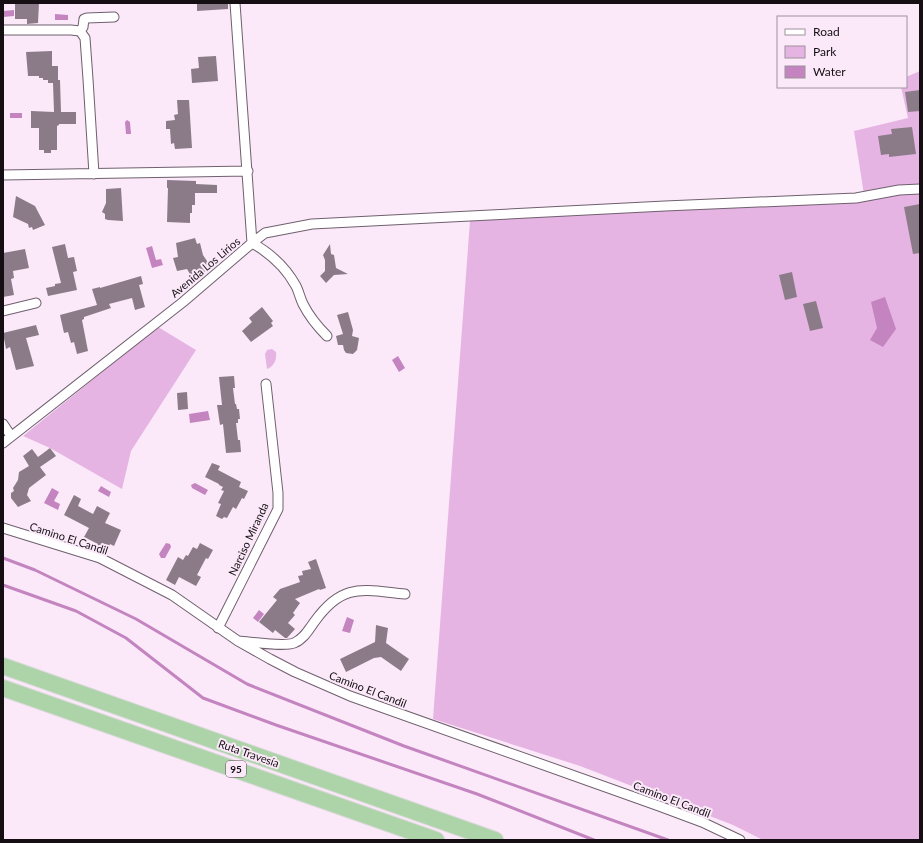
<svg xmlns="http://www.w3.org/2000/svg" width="923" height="843" font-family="Lato,sans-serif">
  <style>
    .green { fill: #e6b4e3 }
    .water { fill: #c384c0 }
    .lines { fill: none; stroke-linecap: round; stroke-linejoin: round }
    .stream { stroke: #c384c0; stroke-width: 3 }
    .building { fill: #8b7b89 }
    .minor-casing { stroke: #6f606e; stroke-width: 11 }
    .trunk-casing { stroke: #dad9d9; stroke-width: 18 }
    .minor { stroke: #fff; stroke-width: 9 }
    .trunk { stroke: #acd4a8; stroke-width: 16 }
    .labels { text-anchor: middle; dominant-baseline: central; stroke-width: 4; stroke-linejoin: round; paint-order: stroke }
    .shield { fill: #fbe9f9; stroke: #5a5059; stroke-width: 1 }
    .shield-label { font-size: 10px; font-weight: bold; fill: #150f14 }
    .street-label { font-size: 11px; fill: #150f14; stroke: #fbe9f9 }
  </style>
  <rect width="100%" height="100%" fill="#fbe9f9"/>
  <!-- green -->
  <path class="green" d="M920,71v769h-157l-30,-15 -153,-59 -147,-47 37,-498 276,-15 119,-5 -11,-70 54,-13 -7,-31h5v-10z
    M158,327l38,23 -65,101 -9,38 -72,-41 -27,-12z
    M272,349l4,3c1,8 -2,14 -9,17l-2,-15 2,-4z"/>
  <!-- water -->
  <path class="water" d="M14,10v6l-11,1v-6z
    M55,14l13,1v5h-13z
    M10,113h12v5h-12z
    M127,120l3,2 1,12h-5l-1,-12z
    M152,246l4,14 5,-1 2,6 -11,3 -6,-20z
    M885,297l11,32 -13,18 -13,-7 7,-12 -6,-26z
    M398,356l7,12 -6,4 -7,-12z
    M208,411l2,9 -20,3 -1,-9z
    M195,483l13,7 -3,5 -13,-7 -1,-3z
    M101,486l10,6 -2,5 -11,-6z
    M52,488l7,4 -5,9 6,3 -2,6 -14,-7z
    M166,543l4,1 1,3 -6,11h-4l-2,-4z
    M259,610l5,4 -6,8 -5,-4z
    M347,617l7,3 -4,13 -8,-2z"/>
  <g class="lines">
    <!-- stream -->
    <path class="stream" d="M3,558l32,12 101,49 111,65 157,62 264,94
      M3,585l73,26 50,27 77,60 73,27 201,69 117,46"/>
  </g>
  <!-- building -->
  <path class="building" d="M15,3h24l-1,20 -11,1v-5h-12z
    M197,3h31v6l-31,2z
    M52,51v15h6v14h2l1,32h15v12h-17v1l-2,1v24h-6v3h-7v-3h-5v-22h-8v-17l23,1 -1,-29h-5v-3h-5v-2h-4v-2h-11l-2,-24z
    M216,56l2,25 -26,2 -1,-14 8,-1 -1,-11z
    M920,90v21l-12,1 -3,-20z
    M177,100h12l3,48 -17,1 -1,-6 -3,1 -1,-15h-4v-8l9,-1 -1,-5 4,-1z
    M912,127l4,27 -27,3v-3l-8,1 -3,-19 14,-2 -1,-5z
    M167,180l29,1v3l21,1v8h-22v12h-3v8h-2v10l-23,-1 1,-34h-1z
    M121,188l2,33 -15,-1 -3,-1v-5l-3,-2 4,-9v-14z
    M16,196l19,10 10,19 -12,5 -1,-3 -3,1 -1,-4 -15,-7z
    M920,204v49l-7,1 -9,-47z
    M195,238l2,6 3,-1 3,12 8,12 -17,14 -7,-12 -10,2 -4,-13 5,-1 -2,-14z
    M65,244l3,14 6,-1 3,14 -4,1 4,18 -29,6 -2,-8 9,-2v-2l6,-1 -9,-36z
    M330,244l1,10 3,1 2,13 12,6 -14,1 -8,8 -6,-7 5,-5v-11l-2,-5z
    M25,249l4,19 -16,3 1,7 -3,1 3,16 -11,2v-44z
    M792,272l5,25 -12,3 -6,-25z
    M141,276l2,8 -4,1 6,22 -10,3 -3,-12 -23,6 2,4 -27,9v2l-2,1 6,31 -11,3 -3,-12 -3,1 -3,-11 -4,1 -4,-18 37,-10 -5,-16 8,-2v1z
    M816,301l7,27 -13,3 -7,-27z
    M262,307l11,14 -2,2 2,3 -22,16 -9,-11 10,-9 -3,-4z
    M348,312l5,18 -1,6 7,2 -2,12 -4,4 -7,-1 -2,-3 -1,-5h-5l-2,-9 7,-2 -6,-19z
    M36,325l3,10 -13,3 8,28 -18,4 -6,-23 -4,2 -3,-16z
    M234,376l1,12h-2l2,16h1l1,5h2l1,10h-2v4h-2l2,17h2l1,12 -15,1 -3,-29 -3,1 -3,-20h5l-3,-28z
    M187,392l1,17 -10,1 -1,-17z
    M50,448l6,8 -16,11 6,8 -17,13 -2,7 4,6 -13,6 -7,-9v-5l3,-2 -1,-3 5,-8 1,-8 10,-6 -6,-10 9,-7 6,8z
    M212,463l8,3 -2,4 23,12 -2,5 9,4 -4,8 -2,-1 -6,11 -3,-2 -6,11 -3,-1 -2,2 -6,-3 5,-12 -3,-1 6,-12 -3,-1 2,-3 -4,-2v-1l-14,-7z
    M74,495l7,4 -3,7 15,8 4,-8 13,7 -5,10 16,7 -7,16 -4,-2 -4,9 -10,-4 2,-5 -14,-7 5,-9 -25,-13z
    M200,543l13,7 -5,9 -2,-1 -9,17 4,2 -5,9 -17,-9 -4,8 -9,-5 12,-23 5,3 3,-5 2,1 5,-9 4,2z
    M316,559l10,29 -6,2 -1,-1 -24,10 5,4 -7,10 2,2 -7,8 7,6 -8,9h-2l-10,-8 -2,3 -14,-11 18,-22 -4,-3 7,-8 20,-7 -2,-6 5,-1 -1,-4 9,-2 -3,-7z
    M376,625l12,3 -2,15 23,16 -8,12 -20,-14 -7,1 -28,14 -6,-13 35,-17z"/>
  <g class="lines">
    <!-- minor casing -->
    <g class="minor-casing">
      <path id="minor" d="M3,30h68l9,1 5,7 3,41 6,95
        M80,31l3,-4 1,-8 3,-1 27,-1
        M3,175l245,-4
        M3,311l33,-8
        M327,336c-10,-10 -18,-20 -24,-32 -3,-6 -4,-12 -7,-18 -10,-18 -26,-33 -44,-43l13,-10 47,-9 353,-18 191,-8 43,-8 21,-1
        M3,424l8,12
        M3,443l180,-141 69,-59 -17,-240
        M3,528l97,30 72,37 66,46 32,18 25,13 55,24 309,110 43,16 38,18
        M218,628l60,-119v-16l-12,-109
        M239,641c13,1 45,6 55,2 10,-4 15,-14 21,-22 28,-39 48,-31 90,-27"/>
    </g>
    <!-- trunk casing -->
    <g class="trunk-casing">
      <path id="trunk" d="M3,666l492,174
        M3,688l433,152"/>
    </g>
    <!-- minor -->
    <use href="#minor" class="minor"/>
    <!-- trunk -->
    <use href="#trunk" class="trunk"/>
  </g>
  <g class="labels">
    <!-- shield labels -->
    <rect class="shield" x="226" y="761" width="20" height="16" rx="3"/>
    <g class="shield-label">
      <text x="236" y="769">95</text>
    </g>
    <!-- street labels -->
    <g class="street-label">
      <text transform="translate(205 267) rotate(-40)">Avenida Los Lirios</text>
      <text transform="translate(69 538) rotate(18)">Camino El Candil</text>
      <text transform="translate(248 539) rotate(-65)">Narciso Miranda</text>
      <text transform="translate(368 689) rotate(21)">Camino El Candil</text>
      <text transform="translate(249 753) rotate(19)">Ruta Travesía</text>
      <text transform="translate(672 799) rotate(21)">Camino El Candil</text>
    </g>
  </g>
  <!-- border -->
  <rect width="923" height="843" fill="none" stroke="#150f14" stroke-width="8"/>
  <!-- legend -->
  <rect x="777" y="16" width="130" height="72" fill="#fbe9f9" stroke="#9f929d"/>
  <rect x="785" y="29" width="20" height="6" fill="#ffffff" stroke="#9f929d"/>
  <text x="813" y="36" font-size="12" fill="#150f14">Road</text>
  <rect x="785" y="46" width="20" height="12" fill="#e6b4e3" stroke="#9f929d"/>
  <text x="813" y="56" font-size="12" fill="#150f14">Park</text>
  <rect x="785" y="66" width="20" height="12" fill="#c384c0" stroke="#9f929d"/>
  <text x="813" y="76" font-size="12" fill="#150f14">Water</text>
</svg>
